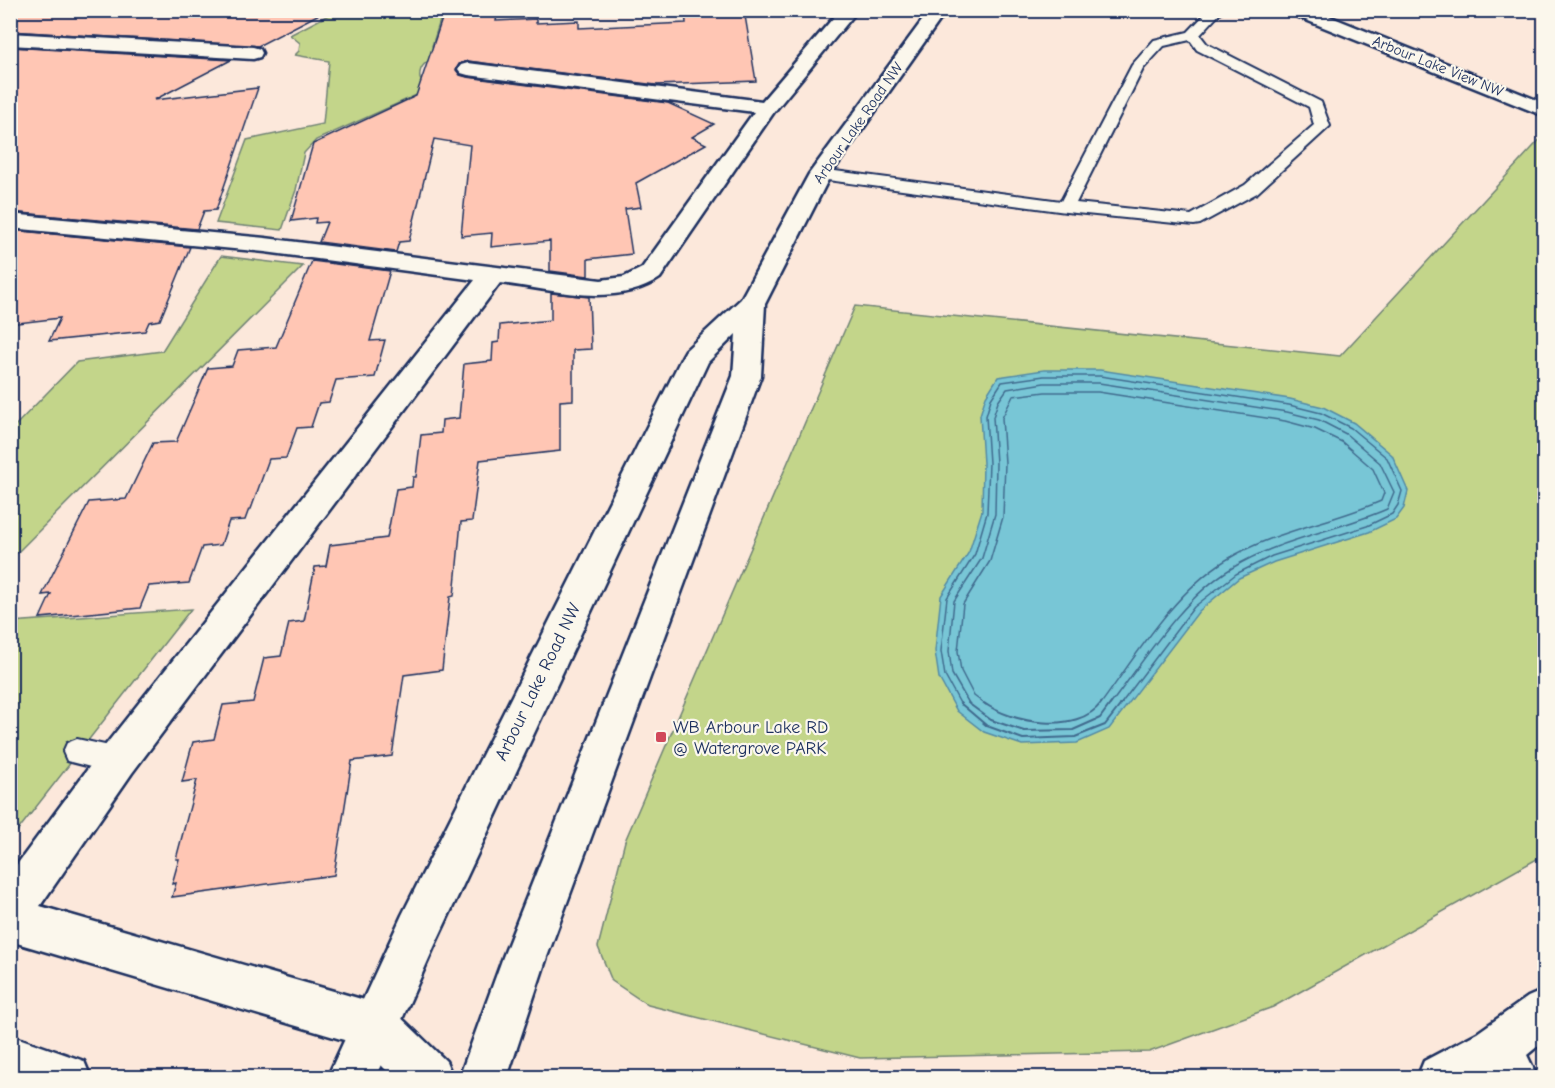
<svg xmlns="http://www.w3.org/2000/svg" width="1555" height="1088" font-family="'Comic Neue',sans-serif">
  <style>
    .green { fill: #c3d58a; stroke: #6f8274; stroke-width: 1.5 }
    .water { fill: #78c6d6; stroke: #538aa6; stroke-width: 1.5 }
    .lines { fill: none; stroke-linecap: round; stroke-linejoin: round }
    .shore-far1 { stroke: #406b8e; stroke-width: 1.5 }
    .shore { stroke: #406b8e; stroke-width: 2 }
    .building { fill: #ffc6b4; stroke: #1b2f5e; stroke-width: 1.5 }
    .lane-casing { stroke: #1b2f5e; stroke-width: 4 }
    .street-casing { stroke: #1b2f5e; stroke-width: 5 }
    .secondary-casing { stroke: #1b2f5e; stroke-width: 5 }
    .lane { fill: #fbf7ec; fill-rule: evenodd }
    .street { fill: #fbf7ec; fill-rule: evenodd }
    .secondary { fill: #fbf7ec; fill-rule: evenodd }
    .poi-dot { fill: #d1495b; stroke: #fbf7ec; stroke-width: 2 }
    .labels { text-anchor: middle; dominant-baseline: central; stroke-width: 4.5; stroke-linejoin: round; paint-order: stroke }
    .far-street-label { font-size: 15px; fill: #1b2f5e; stroke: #fbf7ec }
    .street-label { font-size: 18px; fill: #1b2f5e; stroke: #fbf7ec }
    .poi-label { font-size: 18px; fill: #1b2f5e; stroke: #fbf7ec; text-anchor: start }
  </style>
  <rect width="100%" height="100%" fill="#fce8db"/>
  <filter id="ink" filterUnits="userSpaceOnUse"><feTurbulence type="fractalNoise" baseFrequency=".0167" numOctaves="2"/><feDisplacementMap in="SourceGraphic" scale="12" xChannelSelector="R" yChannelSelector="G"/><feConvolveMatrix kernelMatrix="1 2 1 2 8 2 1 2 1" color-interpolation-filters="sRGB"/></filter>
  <g filter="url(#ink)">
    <!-- green -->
    <path class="green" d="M336,11h107l-11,35 5,10c-10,5 -19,10 -17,23l10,10 -114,51 -12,13 -8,37 -14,40 -66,-7 31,-83 76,-16 6,-63 -34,-6 4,-4 1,-8 -10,-8z
      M1544,135v720l-271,152 -124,45 -289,6 -212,-53 -36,-24 -14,-34 27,-106 230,-535 485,50z
      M221,256l82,10 -292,293v-129l66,-68 85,-11z
      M191,609l-180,230v-217z"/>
    <!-- water -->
    <path class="water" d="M1044,370h56l190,29 33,8 31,16 38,32 16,36 -4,17 -8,11 -27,13 -95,30 -35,16 -40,33 -90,118 -32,14 -55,2 -38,-13 -27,-21 -18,-33 -4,-27 6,-55 28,-44 13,-41 1,-48 -3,-48 6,-19 12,-19z"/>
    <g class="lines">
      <!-- shore-far1 -->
      <path class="shore-far1" d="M961,705l-16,-29 -4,-25 6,-53 28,-44 12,-41 2,-50 -3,-47 5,-17 11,-17 42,-6h56l189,29 32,8 30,15 36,30 15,33 -4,14 -6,9 -25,12 -95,30 -36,18 -42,33 -74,98
        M970,705l-18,-31 -3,-23 5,-50 28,-43 13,-44 1,-51 -3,-46 5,-15 9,-13 37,-6h55l188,29 32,8 27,14 34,29 14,29 -7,17c-50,22 -108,30 -155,59 -50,30 -87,91 -122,137
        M986,705l-12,-9 -13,-25 -3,-20 5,-47 27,-43 13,-44 2,-54 -3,-45 11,-22 32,-4h53l187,29 30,8 27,13 31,27 11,24 -3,8c-50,22 -108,30 -155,59 -52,32 -90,96 -126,145"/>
      <!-- shore -->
      <path class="shore" d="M960,703l27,23 36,13 52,-2 30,-12 17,-22
        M968,703l23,17 33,11 49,-1 27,-12 11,-15
        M984,703c28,20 93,32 117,0"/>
    </g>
    <!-- building -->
    <path class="building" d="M10,10h317l-69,36 -248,-15z
      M445,10h53l-2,11 40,-2v4l43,-2v7l107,-5 -1,-13h59l12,71 -100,4 -188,-24 -9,3 -3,6 4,5 7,2 201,26 46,21 -22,13 14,7 -70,39 5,24 -16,2 7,45 -44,5v17l-38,-5v-30l-59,6 1,-14 -31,3 9,-91 -36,-6 -25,102 -10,1 -3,10 -77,-10 8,-20 -12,1 1,-5 -25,3 22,-77 103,-48z
      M10,47l221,13 -77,40 104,-12 -42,122 -12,1 -7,18 -187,-17z
      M10,230l180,17 -30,73 -11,2 -4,9 -96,10 11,-23 -50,6z
      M312,261l78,10 -20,70 15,-1 -10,37 -39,3 -7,22 -10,1 -8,24 -14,1 -11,30 -17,1 -18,50h-2l-4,11 -16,1 -8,24 -19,2 -13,36 -40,3 -9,22 -100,10 11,-24 -9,1 47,-93 37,-3 27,-56 23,-1 32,-74 24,-2 6,-16 38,-3z
      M551,293l38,4 2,52 -18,1v50l-13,1v50l-80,9 -8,61 -11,1 -7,74 -4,1 -8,73 -38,5 -12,81 -40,5 -18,114 -162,22 4,-14 -4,1 7,-25h-3l21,-79 -15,2 11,-40 21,-3 9,-34 30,-3 11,-44 17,-2 8,-33 15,-2 11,-54 11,-1 4,-21 57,-7 9,-49 16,-2 1,-10h3l5,-42 20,-2 1,-13 17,-2 5,-54 28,-3 1,-18 6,-1 1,-17 51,-5z"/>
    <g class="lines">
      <!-- lane casing -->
      <g class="lane-casing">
        <path id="lane" d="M1209,10h14l-23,25 7,9 114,58 9,24 -73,67 -57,31 -6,1 -128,-13 -246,-33 -8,-5 8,-5 241,32 71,-136 22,-25 34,-8zM1190,40l7,10 112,57 5,18 -69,60 -54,30 -115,-12 67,-134 21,-23z
          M77,739l51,11 4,10 -4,10 -10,4 -51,-13 -4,-9 4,-9z"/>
      </g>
      <!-- street casing -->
      <g class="street-casing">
        <path id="street" d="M840,10h18l-84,102 -114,166c-44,31 -111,11 -160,5l-368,490 -92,133 335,97 17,6 54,52 7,17h-59l-33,-33 -351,-104v-67l94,-127 371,-467 -210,-28 -255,-24v-14l255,24 336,42 23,-3 18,-9 112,-156 -286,-37 -7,-2 -3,-4 3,-4 7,-2 294,38z
          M1289,10h25l230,93v13l-253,-102z
          M10,33l243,14 7,2 2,4 -2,4 -7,2 -243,-14z
          M1544,990v51l-17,14 11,23h-121l7,-17 53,-28 51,-36z
          M10,1035l74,26 7,17h-81z"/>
      </g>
      <!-- secondary casing -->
      <g class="secondary-casing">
        <path id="secondary" d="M930,10h17l-116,164 -66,130 -4,72 -214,581 -40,121h-48l44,-121 230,-581 3,-42 -28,28 -274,585 -58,131h-49l75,-163 280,-558 4,-7 55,-51 68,-125z"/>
      </g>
      <!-- lane -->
      <use href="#lane" class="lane"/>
      <!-- street -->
      <use href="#street" class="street"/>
      <!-- secondary -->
      <use href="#secondary" class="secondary"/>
    </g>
  </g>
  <!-- markers -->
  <rect class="poi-dot" x="655" y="731" width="12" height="12" rx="3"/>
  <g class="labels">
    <!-- far-street labels -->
    <g class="far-street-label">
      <text transform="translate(1438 66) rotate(22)">Arbour Lake View NW</text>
      <text transform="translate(858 123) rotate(-55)">Arbour Lake Road NW</text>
    </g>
    <!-- street labels -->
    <g class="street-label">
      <text transform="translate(538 682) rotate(-64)">Arbour Lake Road NW</text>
    </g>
    <!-- poi labels -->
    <g class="poi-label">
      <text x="673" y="727">WB Arbour Lake RD<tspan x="673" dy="21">@ Watergrove PARK</tspan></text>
    </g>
  </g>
  <!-- margin -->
  <rect width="1555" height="1088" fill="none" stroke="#fbf7ec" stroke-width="36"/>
  <rect x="18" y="18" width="1519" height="1052" fill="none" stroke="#1b2f5e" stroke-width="2" filter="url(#ink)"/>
</svg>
